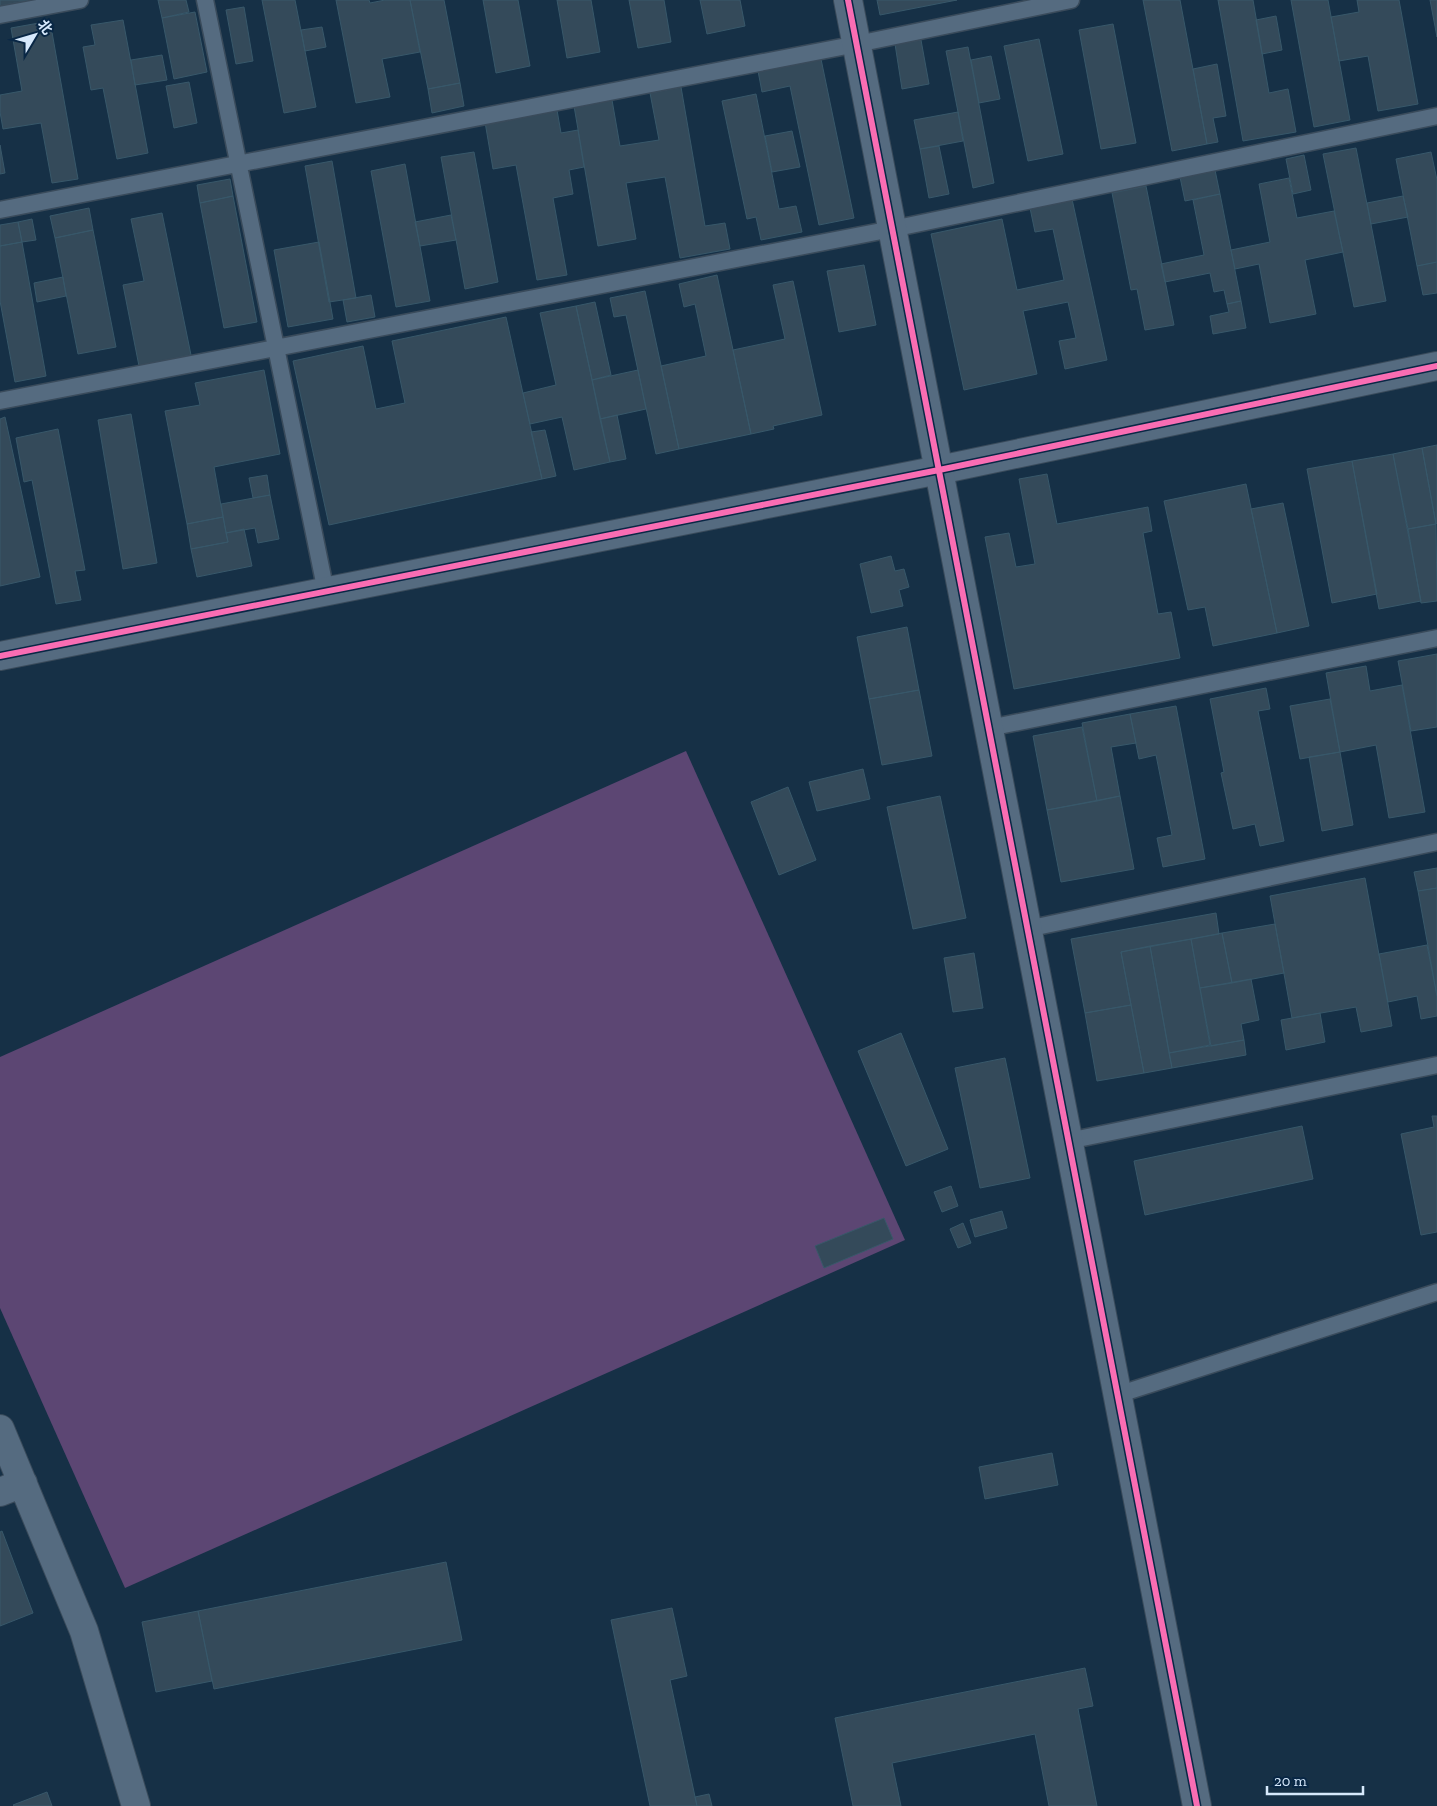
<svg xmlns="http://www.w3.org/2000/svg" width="1437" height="1806" font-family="'Zilla Slab','Noto Sans SC',serif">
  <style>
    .green { fill: #5c4673 }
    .building { fill: #344a5a; stroke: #38586a }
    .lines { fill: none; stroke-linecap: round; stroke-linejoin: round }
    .service-casing { stroke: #3a4b5b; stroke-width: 19 }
    .minor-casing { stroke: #3a4b5b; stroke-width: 30 }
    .tertiary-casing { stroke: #3a4b5b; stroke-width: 30 }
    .service { stroke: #556b80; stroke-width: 16 }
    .minor { stroke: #556b80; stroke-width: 28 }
    .tertiary { stroke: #556b80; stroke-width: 28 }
    .cycleway-casing { stroke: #092745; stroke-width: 9 }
    .cycleway { stroke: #f96db3; stroke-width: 6 }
  </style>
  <rect width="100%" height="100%" fill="#163046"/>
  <!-- green -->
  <path class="green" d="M686,751l219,489 -780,348 -125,-280v-251z"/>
  <!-- building -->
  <path class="building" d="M0,0h30l-30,6z
    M158,0h28l3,12 -27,6z
    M262,0h33l21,107 -32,6z
    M336,0h33l1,3 15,-3h25l10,52 -38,7 8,38 -34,6z
    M410,0h34l16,83 -32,6z
    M483,0h35l12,66 -34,7z
    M557,0h34l9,52 -33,6z
    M629,0h35l7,42 -33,6z
    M700,0h40l5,26 -38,8z
    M877,0h80l-77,15z
    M1143,0h37l27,144 -35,7z
    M1218,0h35l16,93 19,-4 8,43 -53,9z
    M1291,0h37l22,120 -36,7z
    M1357,0h42l19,104 -40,7 -10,-55 -29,5 -8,-44 28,-5z
    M1430,0h7v37z
    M244,7l9,54 -17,3 -10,-54z
    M195,12l12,60 -33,7 -12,-61z
    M1276,16l6,34 -20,4 -6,-34z
    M123,20l25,133 -31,6 -14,-71 -12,2 -8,-43 12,-2 -4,-20z
    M50,21l28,158 -26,4 -11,-60 -38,6 -3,-17v-17l22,-4 -11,-63z
    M1113,24l23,119 -35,6 -22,-119z
    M322,27l4,20 -21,4 -4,-21z
    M1039,39l24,115 -35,7 -24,-115z
    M921,40l8,44 -27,5 -7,-45z
    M968,47l26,136 -21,5 -27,-137z
    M162,55l5,25 -32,5 -4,-25z
    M991,56l9,43 -21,4 -8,-43z
    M821,59l33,159 -35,7 -29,-139 -28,6 -4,-21z
    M1217,64l9,52 -13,2 5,24 -11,2 -14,-75z
    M189,82l8,41 -23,5 -8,-42z
    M460,83l4,23 -32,7 -4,-24z
    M681,87l24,139 20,-3 5,26 -50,9 -15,-81 -39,6 10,56 -38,7 -24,-140 38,-6 8,46 39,-6 -9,-47z
    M756,94l23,115 17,-3 6,26 -41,8 -5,-23 -9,2 -25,-118z
    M557,110l4,23 17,-3 6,37 -15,3 4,24 -20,4 14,77 -30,5 -21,-115 -23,4 -8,-47z
    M958,112l5,29 -43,8 -6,-29z
    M792,131l8,36 -28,5 -7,-36z
    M0,145l5,28 -5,1z
    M939,146l10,48 -20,4 -9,-49z
    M1356,148l30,153 -32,6 -31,-153z
    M474,152l24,130 -33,7 -24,-132z
    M1431,152l6,28v82l-20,4 -21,-107z
    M1304,155l7,35 -18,4 -7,-35z
    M332,161l24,137 -27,4 -24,-136z
    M405,164l25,137 -34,6 -25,-136z
    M1215,170l5,24 -35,7 -5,-24z
    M1289,178l8,40 37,-7 9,41 -38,8 11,54 -46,9 -11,-59 -24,5 -4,-19 39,-8 -11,-58z
    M230,179l3,17 -33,7 -3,-18z
    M1146,186l28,139 -29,5 -8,-41 -6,1 -19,-97z
    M1220,194l21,107 -14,3 -3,-14 -10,2 -4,-19 -45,9 -4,-18 43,-9 -11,-55z
    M233,196l24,126 -33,6 -24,-125z
    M1403,196l5,21 -37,7 -4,-21z
    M1072,199l35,161 -42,9 -6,-28 17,-3 -8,-36 -45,9 14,63 -73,16 -33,-156 71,-15 15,71 47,-10 -11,-51 -18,3 -5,-24z
    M89,208l4,22 -38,8 -5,-22z
    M162,213l29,142 -52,11 -16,-81 21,-4 -13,-62z
    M451,215l5,25 -36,6 -5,-24z
    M32,219l4,21 -14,2 -4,-20z
    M18,222l4,20 -22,4v-21z
    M93,230l23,117 -38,7 -23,-116z
    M22,242l24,134 -31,6 -15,-81v-55z
    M319,242l14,77 -45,8 -14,-77z
    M1437,262v31l-14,2 -6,-29z
    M864,265l12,60 -37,7 -12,-61z
    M717,275l34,159 -72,15 -18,-83 45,-10 -11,-52 -11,3 -5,-23z
    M63,277l3,19 -29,6 -3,-19z
    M793,281l29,134 -49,11 1,3 -23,5 -18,-84 52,-11 -12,-54z
    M645,291l34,158 -23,5 -30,-139 -12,2 -4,-19z
    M371,295l4,22 -28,5 -4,-22z
    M1241,301l5,27 -33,6 -3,-18 19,-4 -2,-8z
    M595,302l16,73 -19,5 -16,-74z
    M576,306l34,156 -36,8 -12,-53 -32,7 -7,-31 33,-8 -16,-72z
    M506,317l36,162 -213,46 -36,-164 70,-15 13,63 29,-6 -13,-62z
    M264,370l16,84 -66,13 9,50 -36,7 -22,-113 35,-6 -5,-22z
    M638,370l8,39 -46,10 -8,-39z
    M131,414l26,149 -34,6 -25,-149z
    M617,415l9,44 -16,3 -10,-43z
    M5,417l35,160 -40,9v-167z
    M58,429l27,141 -10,1 6,29 -25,4 -24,-124 -8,2 -8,-44z
    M545,430l11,46 -14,3 -11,-47z
    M1437,445v78l-1,1 -14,-76z
    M1422,448l14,76 -28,5 -15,-75z
    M1393,454l28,147 -42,8 -27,-148z
    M1352,461l25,133 -45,9 -25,-134z
    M1047,474l10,50 91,-17 4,24 -9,2 15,81 13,-2 9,46 -166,31 -29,-152 24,-4 7,34 19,-3 -16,-85z
    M267,475l3,20 -17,3 -4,-20z
    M1246,484l31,149 -64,13 -8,-39 -17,3 -24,-109z
    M270,495l9,44 -21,4 -3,-15 -29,5 -5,-29z
    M1283,503l26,123 -32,7 -26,-124z
    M223,517l5,25 -37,7 -4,-25z
    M1436,524l1,77 -16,2 -13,-74z
    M244,529l8,37 -55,11 -6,-28 37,-7 -2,-9z
    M891,556l4,15 9,-2 5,18 -10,3 4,16 -32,7 -11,-49z
    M907,627l12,63 -50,9 -12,-62z
    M1437,654v73l-26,4 -13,-70z
    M1366,666l4,25 32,-6 23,127 -36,6 -13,-73 -36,7 -14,-79z
    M1266,688l4,21 -12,2 26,130 -24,5 -5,-22 -22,5 -12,-56 3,-1 -14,-73z
    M919,690l13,66 -50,9 -13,-66z
    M1330,699l10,53 -40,7 -10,-53z
    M1176,706l29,153 -42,8 -6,-29 15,-3 -16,-80 -17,4 -9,-45z
    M1130,714l6,29 -25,4 9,49 -23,5 -15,-78z
    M1082,727l15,74 -50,9 -14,-74z
    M1340,752l13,73 -31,6 -13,-74z
    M863,769l7,30 -53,12 -8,-29z
    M788,787l28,73 -37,15 -28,-73z
    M940,796l26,122 -53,11 -26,-122z
    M1120,796l14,73 -73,13 -14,-72z
    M1437,868v20l-19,3 -4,-19z
    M1365,878l27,148 -31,6 -5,-25 -64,11 -22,-122z
    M1437,888v108l-19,-105z
    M1216,913l3,21 -98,18 10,53 -46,8 -14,-74z
    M1275,924l9,49 -52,10 -10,-50z
    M1222,933l10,50 -32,5 -9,-49z
    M1191,939l19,106 -41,8 -19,-107z
    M1427,945l10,51v20l-16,3 -4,-23 -29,6 -9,-48z
    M1150,946l22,122 -28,5 -23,-121z
    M974,953l9,55 -30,4 -9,-54z
    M1251,979l8,41 -18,4 3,16 -33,6 -11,-58z
    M1131,1005l13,68 -47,8 -12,-68z
    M1320,1013l5,29 -39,8 -5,-30z
    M901,1033l47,116 -42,17 -48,-115z
    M1244,1040l2,15 -74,13 -3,-15z
    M1005,1058l25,120 -50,10 -25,-120z
    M1432,1116h5v116l-16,3 -20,-101 33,-7z
    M1302,1126l11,53 -168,36 -11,-54z
    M951,1186l7,20 -16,6 -8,-20z
    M1002,1211l5,17 -32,9 -5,-17z
    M884,1218l9,21 -69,29 -9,-22z
    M963,1223l8,20 -13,5 -8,-19z
    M1052,1453l6,32 -73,14 -6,-32z
    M2,1531l31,82 -33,13v-94z
    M446,1562l16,78 -248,49 -16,-78z
    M672,1608l15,68 -17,4 27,126h-47l-39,-186z
    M198,1611l14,70 -56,11 -14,-70z
    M1085,1668l8,38 -15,3 19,97h-48l-14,-72 -143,29 9,43h-48l-18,-88z
    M47,1792l5,14h-38l-1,-1z
    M709,1794l3,12h-15l-2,-9z"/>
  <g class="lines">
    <!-- service casing -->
    <g class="service-casing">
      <path id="service" d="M205,0l121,592
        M0,15l80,-15
        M0,210l857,-166 214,-44
        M0,401l892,-172 545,-113
        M989,728l448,-90
        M1027,929l410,-87
        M1068,1141l369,-76
        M1117,1395l320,-103"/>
    </g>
    <!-- minor casing -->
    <g class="minor-casing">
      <path id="minor" d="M0,656l939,-186 498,-104
        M0,1429l84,202 52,175
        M0,1492l23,-9"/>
    </g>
    <!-- tertiary casing -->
    <g class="tertiary-casing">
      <path id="tertiary" d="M848,0l349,1806"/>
    </g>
    <!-- service -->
    <use href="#service" class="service"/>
    <!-- minor -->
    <use href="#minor" class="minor"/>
    <!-- tertiary -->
    <use href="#tertiary" class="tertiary"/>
    <!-- cycleway casing -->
    <g class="cycleway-casing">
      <path id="cycleway" d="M848,0l349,1806
        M0,656l939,-186 498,-104"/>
    </g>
    <!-- cycleway -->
    <use href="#cycleway" class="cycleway"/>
  </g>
  <!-- north arrow -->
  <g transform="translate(35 35) rotate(52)" stroke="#092745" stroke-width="4" paint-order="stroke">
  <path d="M0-4L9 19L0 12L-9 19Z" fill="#d7e9fc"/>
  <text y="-8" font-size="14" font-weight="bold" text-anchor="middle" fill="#d7e9fc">北</text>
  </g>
  <!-- scale -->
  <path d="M1267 1786v8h96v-8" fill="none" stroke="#d7e9fc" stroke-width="2.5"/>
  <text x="1274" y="1786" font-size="15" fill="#d7e9fc" stroke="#092745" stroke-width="4" paint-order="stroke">20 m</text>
</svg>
